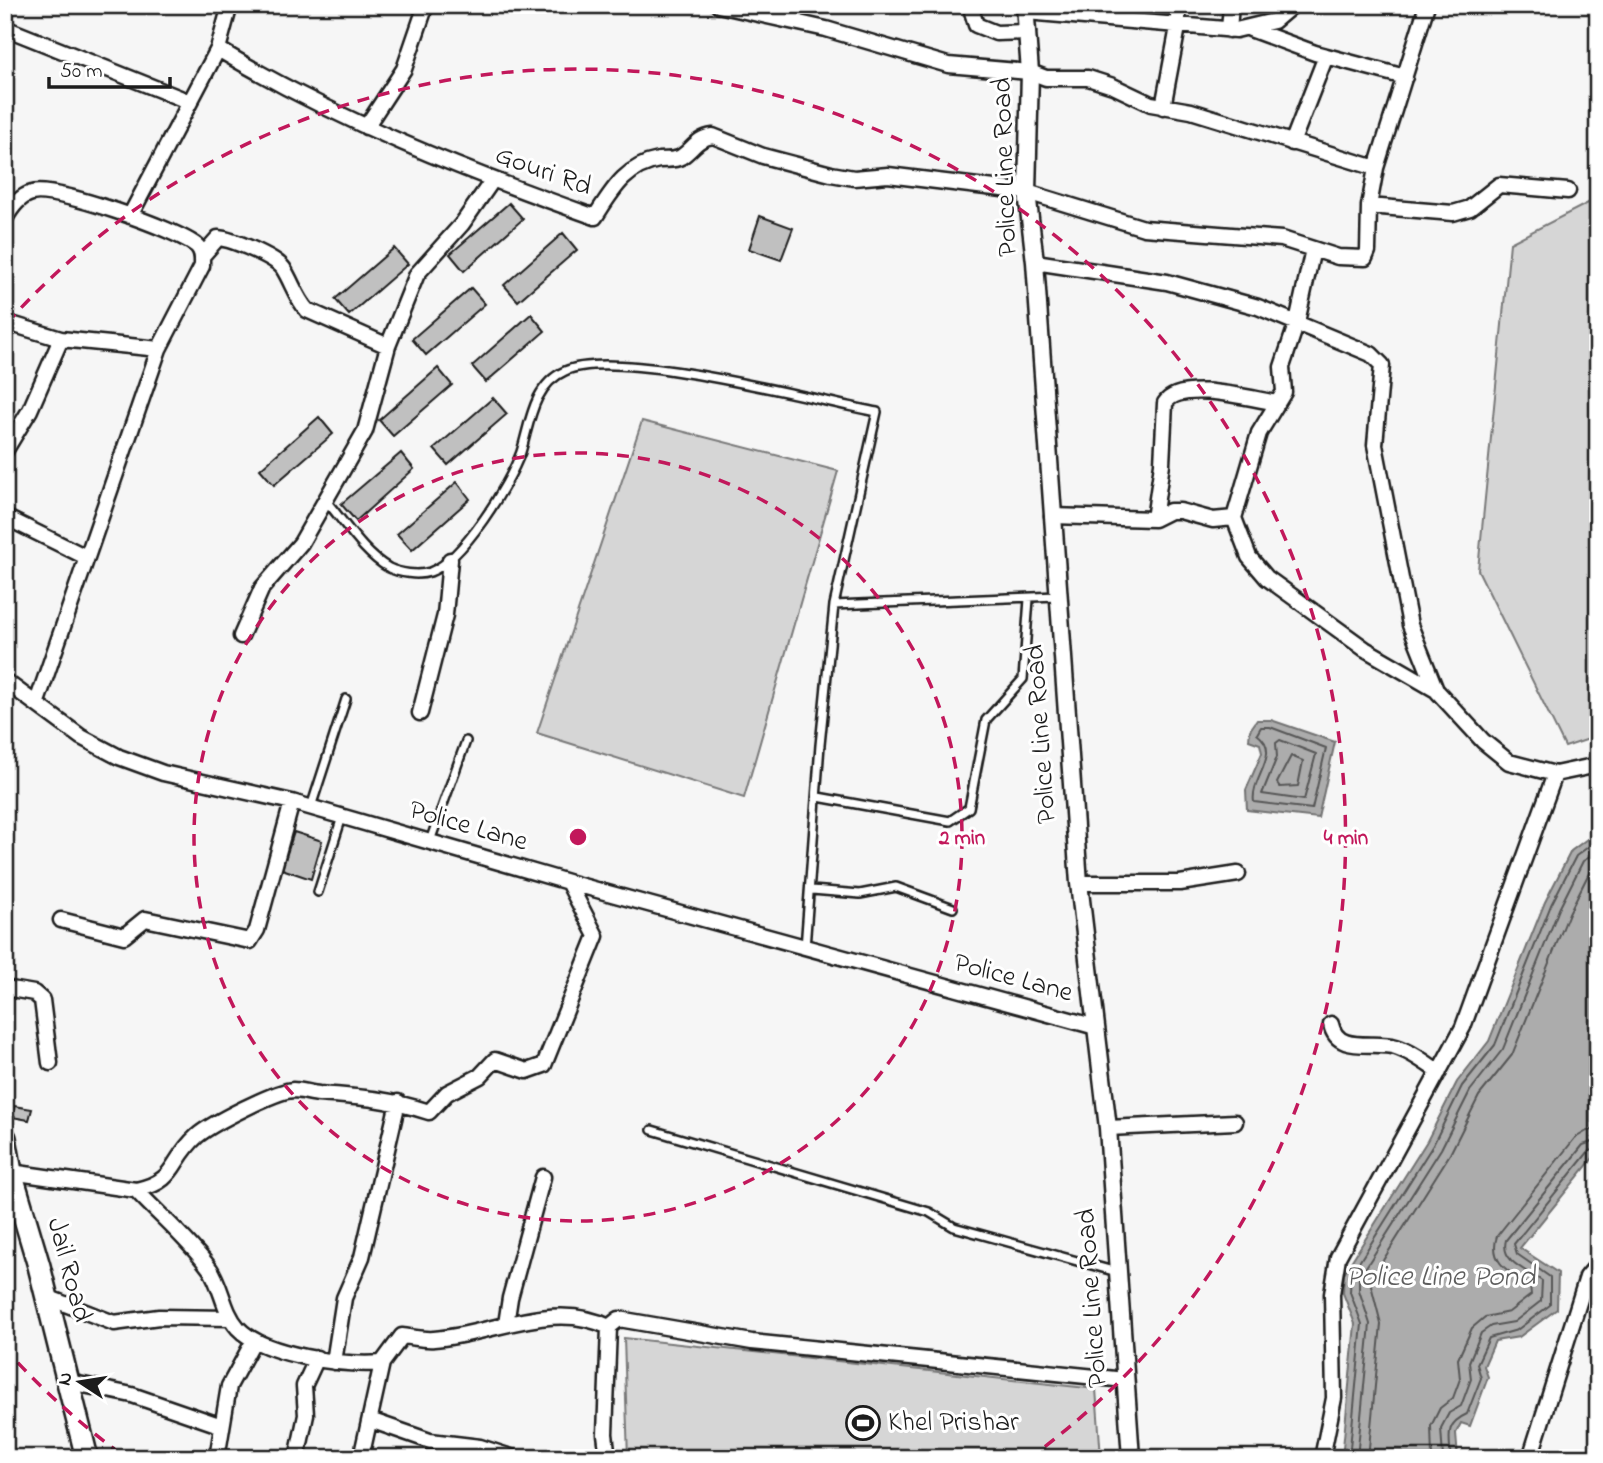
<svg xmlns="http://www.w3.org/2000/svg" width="1603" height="1463" font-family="'Indie Flower',sans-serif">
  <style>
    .green { fill: #d6d6d6; stroke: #797979; stroke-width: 2 }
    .water { fill: #acacac; stroke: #727272; stroke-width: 2 }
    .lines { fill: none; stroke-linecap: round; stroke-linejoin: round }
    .shore { stroke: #565656; stroke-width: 2 }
    .building { fill: #c0c0c0; stroke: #1c1c1c; stroke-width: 2 }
    .service-casing { stroke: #1c1c1c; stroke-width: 12 }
    .minor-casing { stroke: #1c1c1c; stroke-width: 19 }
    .tertiary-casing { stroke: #1c1c1c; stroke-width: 21 }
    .primary-casing { stroke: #1c1c1c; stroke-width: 26 }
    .service { stroke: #fff; stroke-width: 7 }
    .minor { stroke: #fff; stroke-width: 14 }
    .tertiary { stroke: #fff; stroke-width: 16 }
    .primary { stroke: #fff; stroke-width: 21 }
    .ring { fill: none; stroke: #c2185b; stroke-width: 3.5; stroke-dasharray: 12 9 }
    .labels { text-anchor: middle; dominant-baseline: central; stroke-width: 6; stroke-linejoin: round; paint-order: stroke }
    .street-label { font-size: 28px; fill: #1c1c1c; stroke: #fff }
    .poi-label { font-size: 28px; fill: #1c1c1c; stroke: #fff; text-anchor: start }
    .water-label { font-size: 30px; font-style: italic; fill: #5d5d5d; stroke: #fff }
    .centre { fill: #c2185b; stroke: #fff; stroke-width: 3.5 }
    .ring-label { font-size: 21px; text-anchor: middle; font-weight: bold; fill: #c2185b; stroke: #fff; stroke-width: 6; stroke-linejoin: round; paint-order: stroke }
  </style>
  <rect width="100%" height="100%" fill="#f6f6f6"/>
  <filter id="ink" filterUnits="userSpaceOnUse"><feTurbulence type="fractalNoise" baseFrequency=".0143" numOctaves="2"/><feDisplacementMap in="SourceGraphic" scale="14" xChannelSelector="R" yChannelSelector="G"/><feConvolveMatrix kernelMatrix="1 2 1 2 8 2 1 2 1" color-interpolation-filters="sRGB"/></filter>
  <g filter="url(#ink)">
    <!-- green -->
    <path class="green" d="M1598,198v538l-33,11 -87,-177 32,-327z
      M642,421l196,50 -94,327 -207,-65z
      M624,1338l472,51 5,69h-473z"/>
    <!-- water -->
    <path class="water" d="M1257,720h14l64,22 -17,76 -71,-8 -1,-20 16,-37 -2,-9 -11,-4 1,-10z
      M1587,839l11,3v310l-78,96 38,25 -1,36 -38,28 -24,4 -11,25 4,11 -18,49 -9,-3 -5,10 2,25h-116l13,-134 -12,-31 1,-20 83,-132 30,-59 32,-41 56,-139 26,-51z"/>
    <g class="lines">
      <!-- shore -->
      <path class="shore" d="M1261,727h9l56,21 -14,61 -58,-7c-4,-24 29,-49 3,-68z
        M1280,740l36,14 -12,46 -42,-6 15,-37 -1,-14z
        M1291,756l12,5 -5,25 -18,1 -3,-4z
        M1349,1458l13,-134 -12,-32 1,-17 82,-130 29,-59 33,-41 56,-140 25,-49 12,-9 10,1
        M1357,1458l13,-134 -11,-34v-12l82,-129 29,-58 33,-42 56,-140 24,-48 7,-4h8
        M1368,1458l13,-134 -11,-43 80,-127 29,-58 33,-41 57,-142 22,-44 7,-2
        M1432,1458l-1,-32 9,-18 13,-10 7,-19 -2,-20 14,-31 13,-11 24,-5 22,-17 -1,-9c-19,-13 -42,-23 -33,-50l78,-98 12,-7 11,-2
        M1443,1458l-2,-30 8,-15 12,-7 10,-27 -2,-17 12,-29 10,-7 23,-4 27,-21 1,-20c-15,-11 -42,-19 -36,-41l77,-95 15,-5
        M1451,1458c-2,-23 -6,-34 16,-44l14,-36 -4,-14 12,-26 28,-8 33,-25v-28l-33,-23 -3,-10 75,-93 9,-2"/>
    </g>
    <!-- building -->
    <path class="building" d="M509,203l14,16 -59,52 -14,-17z
      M760,216l33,12 -12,32 -32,-11z
      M563,233l14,17 -59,51 -14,-16z
      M394,248l14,16 -59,51 -14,-16z
      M471,288l14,16 -59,51 -14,-16z
      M531,314l14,17 -59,51 -14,-16z
      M438,368l14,17 -59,51 -14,-16z
      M493,398l14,16 -59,51 -14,-16z
      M319,417l14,17 -59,51 -14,-16z
      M401,453l13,16 -58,52 -15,-17z
      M457,482l13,17 -58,51 -15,-16z
      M294,832l28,9 -11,38 -29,-10z
      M14,1106l18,3 -3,11 -17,-3z"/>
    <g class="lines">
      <!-- service casing -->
      <g class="service-casing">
        <path id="service" d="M327,502c18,21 37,52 62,66 10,5 29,8 41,4 33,-12 79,-87 91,-120 9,-29 12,-67 44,-81 51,-24 249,29 312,41l-43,193 -14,140 -15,203
          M834,605l223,-9
          M818,797l132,24 19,-13 17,-88 37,-41 6,-80
          M311,807l35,-108
          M430,841l36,-100
          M812,890l48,4 36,-7 57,21
          M318,892l24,-75
          M652,1130l277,82 25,15 163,45"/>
      </g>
      <!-- minor casing -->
      <g class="minor-casing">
        <path id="minor" d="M718,5l108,24 122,36 82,7 16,6h42l25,8 38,18 40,7 185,57
          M970,5l6,20 20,8 32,-1
          M1026,12l210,18 38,-9 19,-16
          M792,21l7,-16
          M5,28l185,74
          M1250,29l65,24 90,24
          M1229,30l2,-25
          M218,49l12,-44
          M1163,107l15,-80v-22
          M366,127l38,-58 22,-64
          M1292,143l34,-87
          M1369,206l84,7 17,-5 29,-23 69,6
          M130,216l88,-167c118,71 247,122 377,168 17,-26 30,-51 64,-57 8,-1 15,1 22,-3 12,-8 16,-19 32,-21l50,20 68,18 23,4 34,-3 139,17 117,36 138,11 56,18 27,1 3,-7 1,-45 7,-38 51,-163
          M5,219c6,-11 15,-23 27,-26 22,-7 147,37 165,53 6,6 5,13 5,20l-43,83 -122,353
          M203,255l15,-17c14,1 57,19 65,30 9,14 13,30 24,42l81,36
          M1035,262l132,20 91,25 113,47 11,11 -7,80 35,180 26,65 47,51 26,21 46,12 43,-9
          M5,322l56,17 98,10
          M5,451l25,-41 31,-71
          M1052,516l102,3 16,-8h10l33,9 21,-2 25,-85 25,-41 -2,-25 15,-45 16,-73
          M5,517l81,40
          M1234,518l15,39 18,21 98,71 71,41
          M1154,519l8,-55 3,-61c15,-24 87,-4 112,0
          M241,636l21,-48 39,-45 64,-112 23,-85 29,-72 45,-50 30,-43
          M5,681l76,56 38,20 44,16 129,29 276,80 528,145
          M420,713l25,-98 5,-55
          M1079,883h101l58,-9
          M61,920l63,16 21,-17 105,22 7,-11 35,-128
          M5,988l29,5 8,7 8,63
          M1331,1024c6,31 43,16 65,23 16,5 30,16 43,25
          M1108,1128l127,-6
          M11,1172l125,18c42,-9 33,-29 61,-54 14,-12 78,-45 96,-46 8,0 17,3 26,4 42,3 70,5 110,18l18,-19 33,-17 15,-16 32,11 17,-6 52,-129 -28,-54
          M136,1190c24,26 53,50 74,79 12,18 13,42 28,59 26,28 107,38 144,35l20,-27c10,1 22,4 32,3 57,-4 120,-40 175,-12l10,-8 133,23 373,38
          M47,1297l67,26 45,-6 72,1
          M506,1324l4,-26 33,-121
          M334,1362l10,-64 18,-41 36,-155
          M69,1382l63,13 90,31
          M370,1420l60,21 50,6 34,11
          M217,1458l12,-72 25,-46
          M297,1458l9,-43 -2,-29 13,-28
          M361,1458l21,-95
          M608,1458l-3,-24 4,-107
          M1322,1458l12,-60 -2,-104 6,-37 125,-230 92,-253
          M1530,1458l57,-181 11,-13"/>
      </g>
      <!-- tertiary casing -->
      <g class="tertiary-casing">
        <path id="tertiary" d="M1025,5l5,67 -3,120 8,70 44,621 29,245 23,330"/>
      </g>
      <!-- primary casing -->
      <g class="primary-casing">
        <path id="primary" d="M5,1138l6,34 28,94 48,192"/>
      </g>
      <!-- service -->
      <use href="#service" class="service"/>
      <!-- minor -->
      <use href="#minor" class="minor"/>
      <!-- tertiary -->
      <use href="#tertiary" class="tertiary"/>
      <!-- primary -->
      <use href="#primary" class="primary"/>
    </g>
  </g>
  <!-- distance rings -->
  <g class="ring">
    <circle cx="578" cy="837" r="384"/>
    <path d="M121 1454A768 768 0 0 1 7 1351M7 323A768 768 0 1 1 1035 1454"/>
  </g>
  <!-- icons -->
  <defs>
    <g id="stadium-ring" transform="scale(1.75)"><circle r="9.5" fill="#fff" stroke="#1c1c1c" stroke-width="1.5"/><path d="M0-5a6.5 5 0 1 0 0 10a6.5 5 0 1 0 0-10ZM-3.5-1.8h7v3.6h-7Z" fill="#1c1c1c"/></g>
  </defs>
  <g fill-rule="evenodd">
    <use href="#stadium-ring" x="863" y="1423"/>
  </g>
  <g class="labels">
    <!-- street labels -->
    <g class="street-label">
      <text transform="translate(1006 167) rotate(-92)">Police Line Road</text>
      <text transform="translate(543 172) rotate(20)">Gouri Rd</text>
      <text transform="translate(1042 734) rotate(-94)">Police Line Road</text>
      <text transform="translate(468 827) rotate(16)">Police Lane</text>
      <text transform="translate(1013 979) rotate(15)">Police Lane</text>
      <text transform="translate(68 1270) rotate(75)">Jail Road</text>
      <text transform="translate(1093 1298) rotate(-94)">Police Line Road</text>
    </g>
    <!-- poi labels -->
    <g class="poi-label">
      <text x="888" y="1423">Khel Prishar</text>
    </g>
    <!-- water labels -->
    <g class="water-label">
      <text x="1440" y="1278">Police Line Pond</text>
    </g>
  </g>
  <circle cx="578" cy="837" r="10" class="centre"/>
  <g class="ring-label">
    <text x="962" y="844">2 min</text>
    <text x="1346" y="844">4 min</text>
  </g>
  <!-- margin -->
  <rect width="1603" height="1463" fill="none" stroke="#fff" stroke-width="28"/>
  <rect x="14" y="14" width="1575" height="1435" fill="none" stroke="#1c1c1c" stroke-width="2.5" filter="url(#ink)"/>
  <!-- north arrow -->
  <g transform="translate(80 1382) rotate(282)" stroke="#ffffff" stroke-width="5" paint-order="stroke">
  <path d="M0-5L12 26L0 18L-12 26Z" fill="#1c1c1c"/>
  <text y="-10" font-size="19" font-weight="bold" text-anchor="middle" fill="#1c1c1c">N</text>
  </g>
  <!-- scale -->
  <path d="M49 77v10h121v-10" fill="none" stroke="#1c1c1c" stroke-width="3.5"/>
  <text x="60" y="77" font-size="21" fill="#1c1c1c" stroke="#ffffff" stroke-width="5" paint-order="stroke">50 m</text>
</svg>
